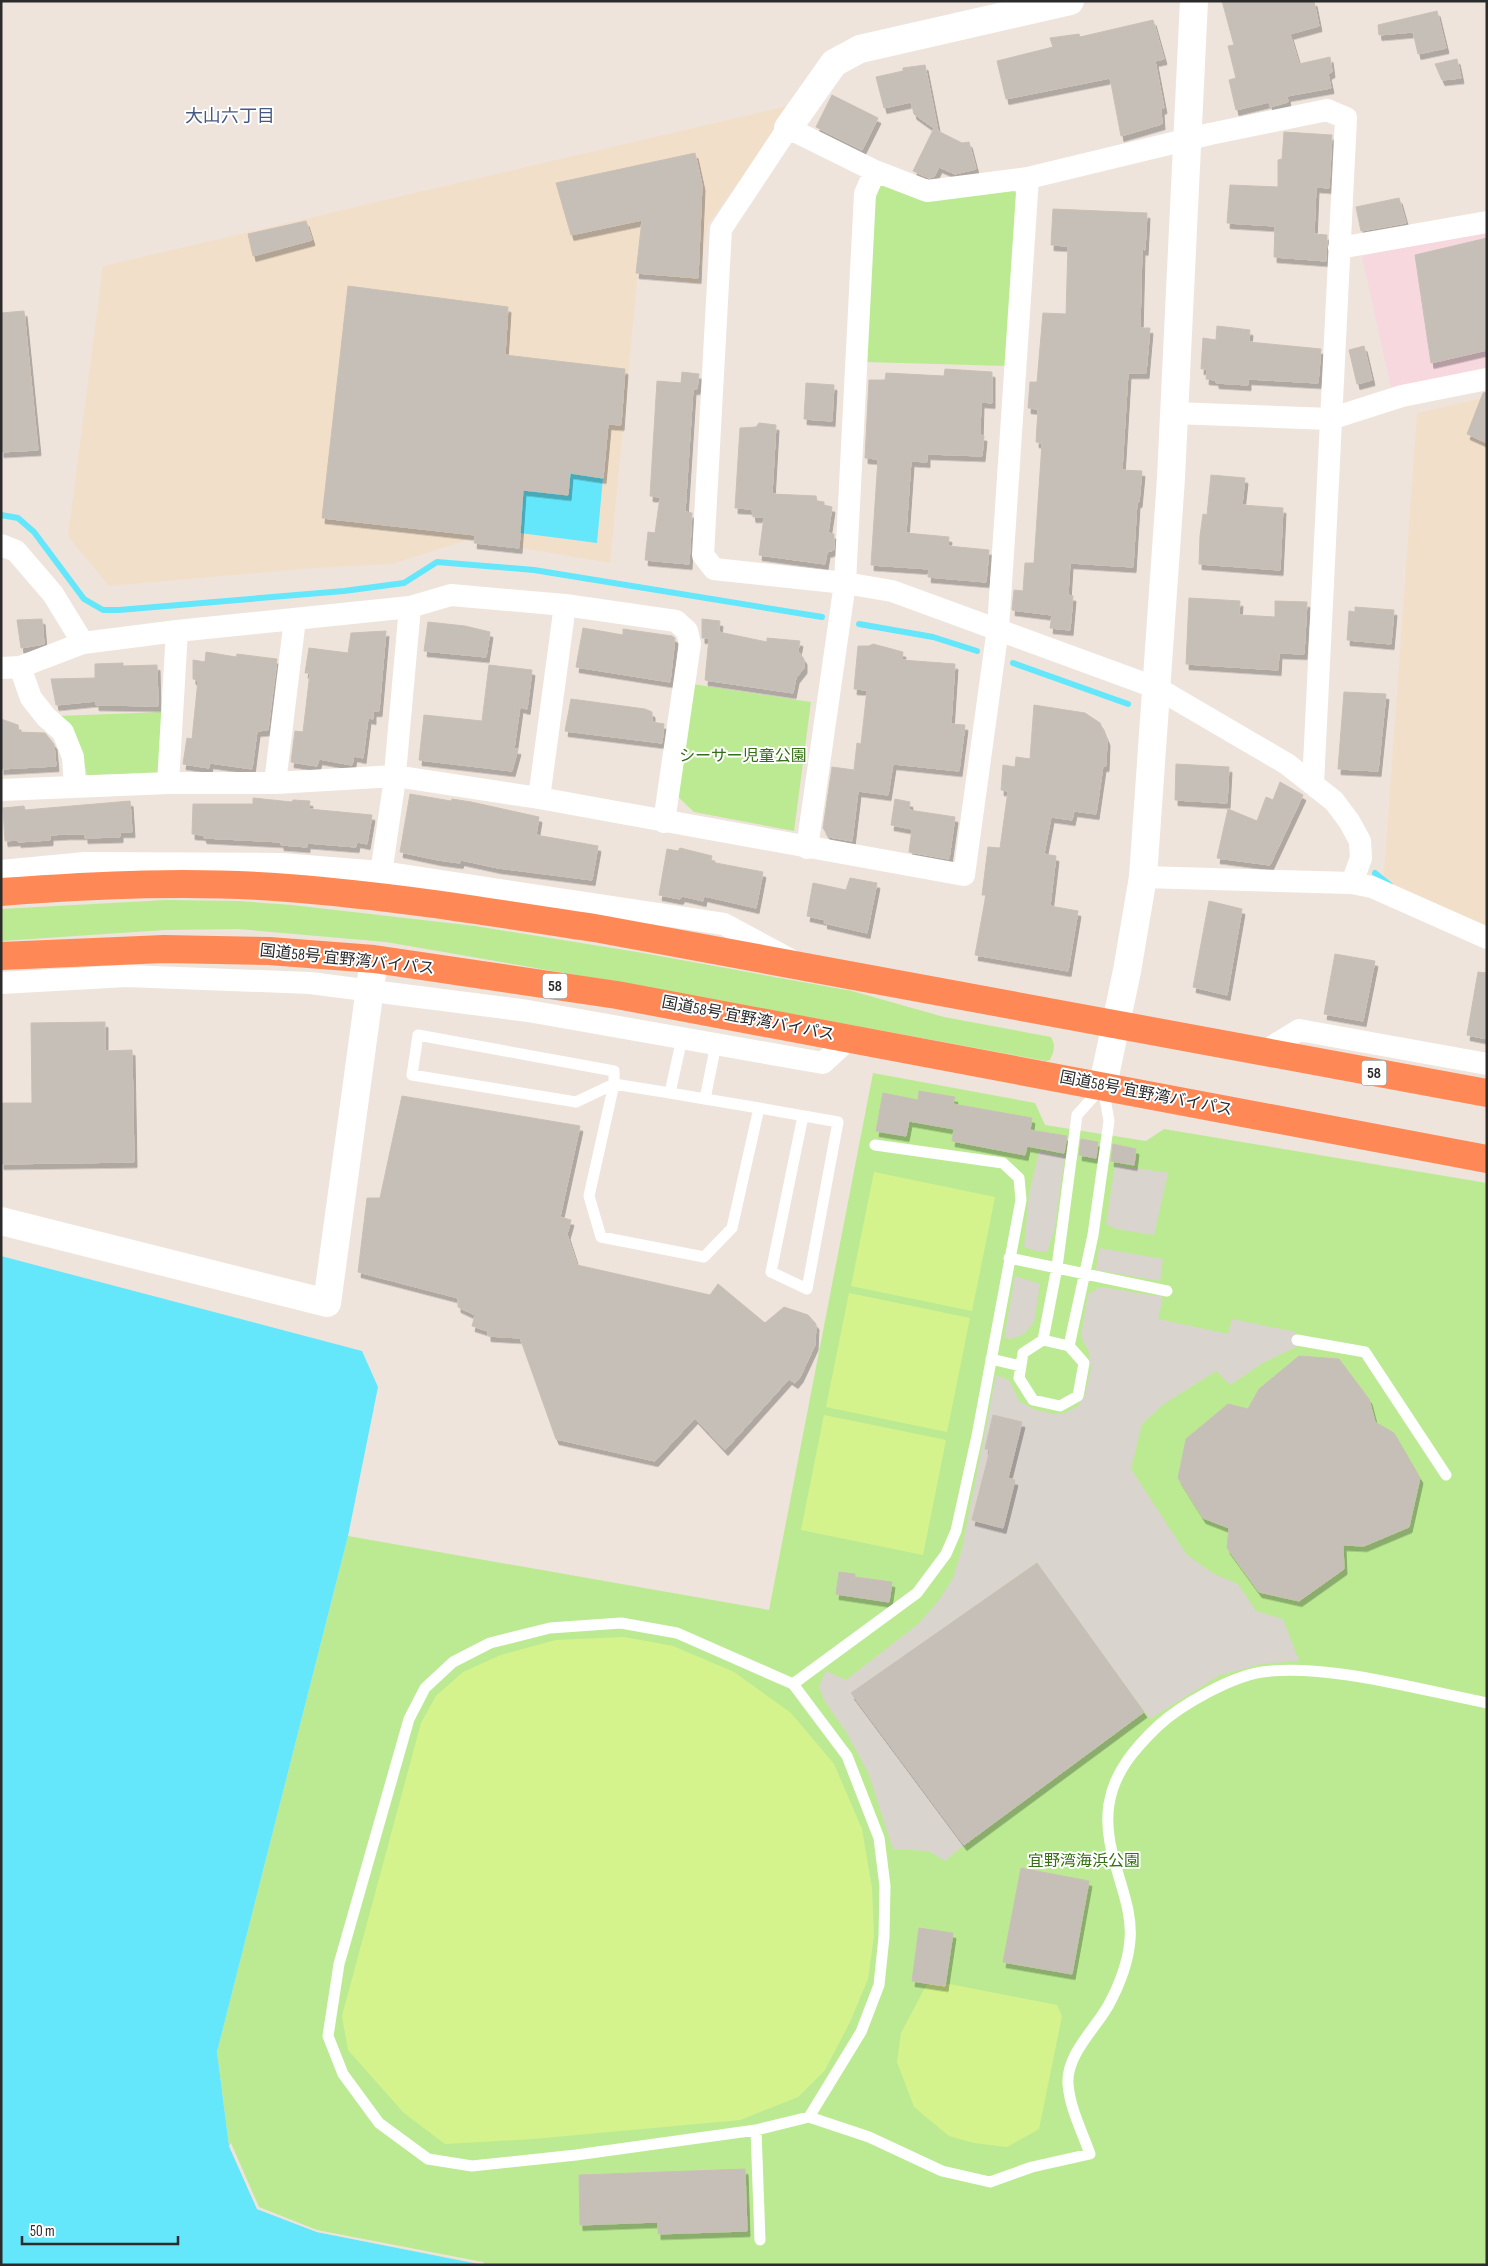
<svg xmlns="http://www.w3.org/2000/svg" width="1488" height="2266" font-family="'Sofia Sans Condensed','Noto Sans JP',sans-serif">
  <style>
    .education { fill: #f2dfca }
    .medical { fill: #f6d8de }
    .green { fill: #bcea93 }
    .pitch { fill: #d5f38d }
    .plaza { fill: #dad4cf; fill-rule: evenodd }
    .water { fill: #64e7fb }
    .pier { fill: #eee4dc }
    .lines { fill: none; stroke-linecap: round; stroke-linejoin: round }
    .stream { stroke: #64e7fb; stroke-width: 6 }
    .building { fill: #c6bfb7; stroke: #cac0b5; filter: url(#shadow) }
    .lane { stroke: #fff; stroke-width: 11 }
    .street { stroke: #fff; stroke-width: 22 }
    .secondary { stroke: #fff; stroke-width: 28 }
    .highway { stroke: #ff8956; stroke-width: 28 }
    .labels { text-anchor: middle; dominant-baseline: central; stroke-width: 4; stroke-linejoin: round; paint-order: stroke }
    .shield { fill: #fff; stroke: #6b6b6b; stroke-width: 1 }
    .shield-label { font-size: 15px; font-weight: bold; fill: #2b2b2b }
    .park-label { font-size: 16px; fill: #337013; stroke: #fff }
    .street-label { font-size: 16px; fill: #2b2b2b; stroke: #fff }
    .neighbourhood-label { font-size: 18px; fill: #465981; stroke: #fff }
  </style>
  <defs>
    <filter id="shadow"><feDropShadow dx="3" dy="5.5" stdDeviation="0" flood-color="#0004"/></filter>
  </defs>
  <rect width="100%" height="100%" fill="#eee4dc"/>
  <!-- education -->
  <path class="education" d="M796,104l-88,120 -10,60 -60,-12 -28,291 -139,-24 -79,25 -78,4 -205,18 -41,-50 35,-270z
    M1487,397v533l-104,-43 34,-474z"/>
  <!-- medical -->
  <path class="medical" d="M1487,231v136l-96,21 -29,-132z"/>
  <!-- green -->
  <path class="green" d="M890,180l115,2 12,12 -10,172 -142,-4 9,-174z
    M692,684l119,18 -17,129 -100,-19 -17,-16z
    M164,712l-4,61 -73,2 -6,-25 -24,-34z
    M166,900l73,1 53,4 183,21 168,27 209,38 92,26 107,20c5,9 3,14 -1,23l-4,1 -406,-75 -254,-44 -148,-13 -73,1 -164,11v-32z
    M873,1073l162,30 10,22 101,16 18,-12 323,54v1082h-1004l-166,-33 -60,-23 -28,-63 -12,-94 131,-516 421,74z"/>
  <!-- pitch -->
  <path class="pitch" d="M874,1172l121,25 -23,114 -121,-25z
    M849,1293l121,25 -23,114 -121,-25z
    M824,1415l122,25 -23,115 -122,-25z
    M624,1637l49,9 61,26 57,41 43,51 28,65 10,59 2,48 -6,43 -18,43 -25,48 -27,27 -58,23 -207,19 -88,5 -41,-31 -56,-63 -6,-34 79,-293 15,-27 27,-24 38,-17 55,-15z
    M929,1980l128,25 5,11 -23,113 -32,18 -33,-4 -25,-7 -35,-29 -17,-45 4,-29z"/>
  <!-- plaza -->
  <path class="plaza" d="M1039,1151l26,5 -11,76 -7,19h-11l-12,-4 5,-53z
    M1115,1165l53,8 -14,62 -38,-6 -10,-5z
    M1099,1248l64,11 -3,22 -64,-11z
    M1015,1276l25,8 -6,38 -10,12 -12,5 -8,-1z
    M1101,1287l62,10 -5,22 70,15 4,-15 64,13 2,14 -35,17 -33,22 -14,-14 -52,33 -22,20 -11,45 56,86 27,19 24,10 18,27 27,8 16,42 -37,3 -42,11 -70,44 -114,-156 -184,130 112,152 -19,16 -16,-10 -36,-2 -25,-77 -22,-40 -22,-32 -5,-14 7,-15 20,9 72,-56 21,-24 14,-22 9,-29 34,-174 13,5 10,21 14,8 20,5 12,-1 12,-6 7,-9 7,-30 -2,-15 -8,-17 7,-42zM993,1415l28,7 -8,34 -28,-7zM984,1472l18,56 -30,-9z"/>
  <!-- water -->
  <path class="water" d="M570,473l33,5 -6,65 -77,-10 3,-43 45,5z
    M1,1256l361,95 16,36 -30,149 -131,516 12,94 28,63 60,23 166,33h-482z"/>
  <!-- pier -->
  <path class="pier" d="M231,2143l28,64 58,23 166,32 2,3 -168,-33 -60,-23 -28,-63z"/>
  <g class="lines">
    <!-- stream -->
    <path class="stream" d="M1,515l17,3 16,14 50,67 19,11h16l225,-19 60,-8 33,-21 97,8 288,47
      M859,624l74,13 44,14
      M1013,663l115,41
      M1375,873l15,12"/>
  </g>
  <!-- building -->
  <path class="building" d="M1222,1h92l5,25 -29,8 9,30 31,-7 2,15 -4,2 3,14 -44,8 1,6 -18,5 -1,-5 -33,8 -7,-30 7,-2 -8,-32 6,-1z
    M1437,11l9,37 -28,6 -5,-22 -34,3 -1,-10z
    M1153,20l11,39 -9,2 9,47 -3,1 1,15 -41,12 -11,-58 -104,21 -9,-38 56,-14 -3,-9 29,-4 1,3z
    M1457,59l4,19 -19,2 -7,-16z
    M925,65l13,66 24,12 7,-1 7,27 -21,5 -16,-7 -5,10 -5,1 -16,-7 21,-43 1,1 -21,-15 -3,-12 -27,6 -8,-31 27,-6v-3z
    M832,95l46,23 -16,32 -46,-23z
    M1284,132l48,3 -3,53 -13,-1 -2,47 13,1 -1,26 -52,-4 1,-31 -48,-3 3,-38 48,2v-27l4,-1z
    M695,153l7,32 -4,93 -62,-5 6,-53 -71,15 -15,-52z
    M1399,198l7,25 -45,8 -5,-24z
    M1053,209l94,4 -2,37 -3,-1 -2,79h10l-4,45h-18l-6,97 20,1 -3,31h-2l-4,65 -63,-4 -2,32 5,1 -3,34 -20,-2 2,-13 -40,-5 2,-20 9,1 2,-28h9l8,-120 -6,-1 2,-33 -10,-1 2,-26h7l6,-69 23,1 2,-68 -17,-1z
    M306,221l6,19 -59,16 -5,-22z
    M1487,238v112l-56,13 -16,-108z
    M348,286l160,21 -3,48 120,14 -4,56 -13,-1 -5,54 -33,-5 -2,22 -45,-5 -4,58 -45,-5 1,-8 -153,-17z
    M24,311l14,139 -37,2v-139z
    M1217,326l33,4 -1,12 72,7 -3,34 -70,-4v6l-32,-2v-3l-10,-1 1,-10h-6l2,-31 13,2z
    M1364,346l8,34 -15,4 -8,-34z
    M945,369l47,3v31l-11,-1 -1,33 4,1 -2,20 -55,-2v8l-16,-1 -5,72 43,4 -1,9 41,4 -3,32 -58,-5 1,-8 -58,-4 7,-106 -13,-1 4,-78h16l1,-7 58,3z
    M682,372l17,2 -2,15h-4l-8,123 7,1 -3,51 -44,-4 3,-28 7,1 5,-36 -10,-1 7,-115 24,2z
    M806,383l28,2 -2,36 -28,-2z
    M1487,392v51l-20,-9 16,-41z
    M759,423l17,2 -4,69 44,2 1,5 7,1v3l8,2 -4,26 6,1v16l-7,2 -2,12 -66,-9 5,-38h-11l-1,-8 -17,-1 5,-80 16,-1z
    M1211,475l34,3 -3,27 41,3 -3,62 -81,-6 1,-28 3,-22 4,1z
    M1189,598l51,3 -1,14 36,2v-16l32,1 -3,52 -25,-1 -1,17 -92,-6z
    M1355,607l39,3 -3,34 -44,-4 2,-29 6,1z
    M42,619l2,25 -23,4 -4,-28z
    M702,619l18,2 -1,11 48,10v-4l33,3 -2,10 6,8v9l-8,10 -3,15 -88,-13 4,-42h-7z
    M428,622l37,4 25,6 -4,25 -62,-6z
    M583,628l40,7v-6l49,7 3,2 -5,44 -94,-15z
    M386,631l-7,80h-6v8l-5,-1 -5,40 -9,-2 -2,9 -33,-6 -2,7 -26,-4 4,-31 8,1 7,-59h-5l4,-25 39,5 3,-20z
    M873,644l30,8 -1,8 53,4 -4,60 14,1 -6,46 -66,-7 -5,31 -30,-4 -6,50 -23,-4 -6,-9 9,-61 22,3 3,-27 4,1 6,-54 -13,-1 4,-43h11z
    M206,652l30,5 1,-3 40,5 -9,71 -11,1 -5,38 -42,-6 -1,5 -26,-4 4,-26 5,1 6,-59 -5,-1v-19l12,2z
    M123,663v3l34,-1 1,41 -62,-1v-4l-40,4 -5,-26 44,-1v-14z
    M489,665l43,5 -5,39 -7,-2 -6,42h4l-6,22 -93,-11 5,-45 58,6z
    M1344,692l42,2 -8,77 -40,-2z
    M571,699l74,10 7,3v10l12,2 -2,19 -97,-12z
    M1034,705l51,8 15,10 7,17 -1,26h-3l-7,48 -22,-3 -2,9 -21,-3 -7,37 12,2 -6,50 28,5 -10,60 -93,-16 11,-60h-4l6,-48 12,1 8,-57 -7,-1 2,-25 12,2 1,-10 14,2z
    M1,719l17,6 1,7 26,1 9,11 2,22 -55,3z
    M1176,764l53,3 -2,36 -52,-3z
    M1280,782l23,13 -33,70 -53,-7 11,-49 29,12 9,-24 7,3z
    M410,794l41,7 1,-2 19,3 68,15 -3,18 62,11 -6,34 -94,-12 -37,-8 -1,3 -22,-3 -38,-8z
    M253,798l39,4 1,-2 17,1 -1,8 63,6 -5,29 -10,-2 -1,5 -49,-4v4l-26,-2v-3l-77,-4 -1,-3 -11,-1 1,-30h60z
    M895,799l15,3 -1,8 46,7 -6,42 -40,-7 3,-23 -21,-4z
    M130,801l2,31h-12v5l-35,1v-4h-18l-17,1v5l-32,2v-2l-13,1 -2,-33 21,-2 1,4z
    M680,848l32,8 -1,4 5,3 47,9 -7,36 -52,-12 -1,5 -21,-5 -2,3 -21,-4 8,-46 11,2z
    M850,878l27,5 -10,50 -43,-10 1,-3 -18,-4 6,-33 33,7z
    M1209,901l33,8 -15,86 -34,-8z
    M1335,954l40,7 -12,60 -39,-7z
    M1478,972l9,1v66l-20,-4z
    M105,1022v29l27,-1 2,112 -133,2v-61h31l-1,-80z
    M919,1091l36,6 -2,7 79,14 -2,12 37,6 -3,17 -37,-7 -2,9 -73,-14 2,-12 -45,-8 -3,15 -30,-5 7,-38 35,7z
    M402,1096l178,30 -20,91 11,3 -4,14 10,31 133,30 8,-11 47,39 19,-16 24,8 8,9 -1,21 -15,32 -5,6 -6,-4 -64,71 -30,-32 -40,43 -99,-22 -36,-101 -32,-2v-5l-16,-5 3,-11 -17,-8v-9l-100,-26 9,-74h13z
    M1081,1139l17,3 -2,16 -17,-3z
    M1113,1144l23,5 -2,16 -23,-4z
    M1299,1356l40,3 30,40 6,23 19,11 26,45 -11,49 -45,19 -21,-1 1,24 -45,32 -40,-9 -32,-44 2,-20 -26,-10 -25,-40 8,-39 42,-35 20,5 11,-20z
    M993,1415l29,7 -14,56 7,2 -12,48 -31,-8 18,-70 -5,-1z
    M1037,1563l107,149 -180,133 -113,-152z
    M839,1572l16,2v3l37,5 -3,20 -53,-8z
    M1021,1868l68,13 -17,93 -69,-12z
    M919,1928l34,5 -8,53 -33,-5z
    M745,2169l2,62 -89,3v-12l-78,3 -1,-50z"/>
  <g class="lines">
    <!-- lane -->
    <path class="lane" d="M418,1035l196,36v13l-38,18 -164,-27z
      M682,1038l-12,55 -56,-9 -25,112 12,41 103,20 28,-29 27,-120 -54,-9 11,-55
      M670,1093l35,6
      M759,1108l79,14 -31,167 -36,-17 32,-156
      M1009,1258l158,33
      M1043,1340l14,-73 20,-152 25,-28
      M1043,1340l26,6 15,17 -6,33 -18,10 -27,-6 -14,-22 4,-25z
      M1297,1340l68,12 81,123
      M1069,1346l24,-111 16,-114 -6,-34
      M991,1359l30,7
      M793,1684l124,-91 29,-39 10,-23 21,-95 44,-236 -2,-22 -16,-15 -128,-18
      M809,2117l52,-85 18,-47 5,-48 1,-51 -6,-48 -32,-82 -54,-72 -116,-51 -56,-10 -71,5 -60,15 -37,19 -28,26 -16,31 -70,245 -11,72 15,38 36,49 49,36 44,7 104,-11 180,-25 53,-13 60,20 73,34 48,11 42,-15 58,-13c-8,-23 -20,-45 -22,-70 -2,-29 27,-55 40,-78 11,-20 20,-43 22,-66 4,-44 -29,-87 -21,-136 5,-32 26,-56 49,-78 23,-21 72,-49 104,-54 66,-9 158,18 225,31
      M756,2130l4,110"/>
    <!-- street -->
    <path class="street" d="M1339,248l148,-26
      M1175,413l155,6 72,-23 85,-17
      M1,545l15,6 37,43 30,49
      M20,667l11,31 15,19 17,15 10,25 2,30
      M1,668l19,-1 63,-24 94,-12 233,-24 41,-12 114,10 111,16 11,10 3,13 -26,178
      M168,783l9,-152
      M275,783l20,-164
      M1313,784l33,-666 -19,-8 -117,24 -182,44 -101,13 -52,-20 -87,-43 -67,101 -18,326 11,14 131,14 47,8 265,97 130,76 47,37 15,20 11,20 1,17 -9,25
      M1,790l167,-7h107l120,-7 144,22 425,77 34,-247 30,-450
      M539,798l26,-193
      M807,848l38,-265 20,-389 10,-23
      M1,871l84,-8 196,1 100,8 343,52 65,35
      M1143,877l209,6 20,4 115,51
      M379,887l15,-102 16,-178
      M1,983l126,-7 183,7 218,28 295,52 27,-25
      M1262,1053l37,-23 188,34"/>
    <!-- secondary -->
    <path class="secondary" d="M788,128l46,-65 26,-14 210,-48
      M1103,1085l24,-114 16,-94 28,-399 23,-477
      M1,1221l326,82 47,-344"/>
    <!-- highway -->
    <path class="highway" d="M1,892c96,-7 192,-12 287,-4 105,8 208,25 312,41l887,164
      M1,956l163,-7 105,2 105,8 243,36 870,164"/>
  </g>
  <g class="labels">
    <!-- shield labels -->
    <g class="shield">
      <rect x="542.5" y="973.5" width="25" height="25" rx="4"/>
      <rect x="1361.5" y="1060.5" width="25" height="25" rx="4"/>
    </g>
    <g class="shield-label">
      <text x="555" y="986">58</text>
      <text x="1374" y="1073">58</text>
    </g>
    <!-- park labels -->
    <g class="park-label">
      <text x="743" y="756">シーサー児童公園</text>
      <text x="1084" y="1861">宜野湾海浜公園</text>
    </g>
    <!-- street labels -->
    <g class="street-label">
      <text transform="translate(347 960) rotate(6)">国道58号 宜野湾バイパス</text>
      <text transform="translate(748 1019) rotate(11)">国道58号 宜野湾バイパス</text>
      <text transform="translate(1146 1094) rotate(11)">国道58号 宜野湾バイパス</text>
    </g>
    <!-- neighbourhood labels -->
    <g class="neighbourhood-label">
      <text x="230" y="116">大山六丁目</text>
    </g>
  </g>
  <!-- border -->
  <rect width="1488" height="2266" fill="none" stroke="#2b2b2b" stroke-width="5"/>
  <!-- scale -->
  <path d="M22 2236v8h156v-8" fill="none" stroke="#2b2b2b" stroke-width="2.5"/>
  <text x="30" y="2236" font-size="15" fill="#2b2b2b" stroke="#ffffff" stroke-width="4" paint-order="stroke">50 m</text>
</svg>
